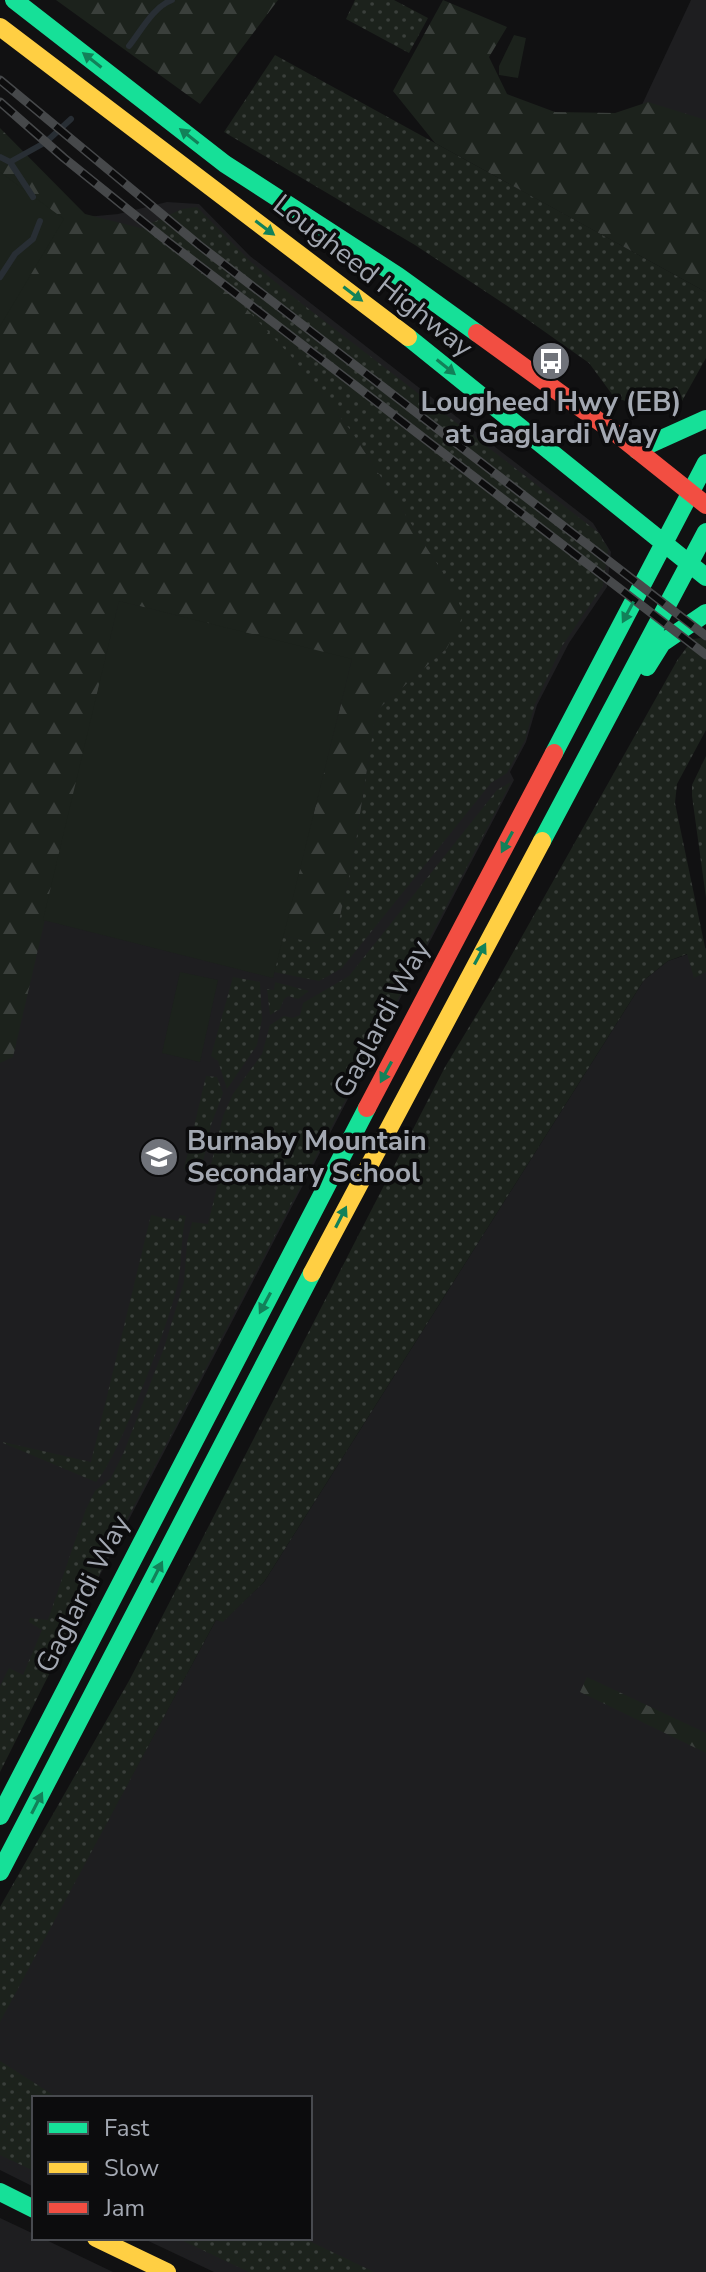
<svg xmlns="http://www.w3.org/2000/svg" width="706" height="2272" font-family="'Nunito Sans',sans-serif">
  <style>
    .built { fill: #1e1e20 }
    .grass { fill: url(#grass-dots) }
    .forest { fill: url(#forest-firs) }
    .park { fill: #1c221c }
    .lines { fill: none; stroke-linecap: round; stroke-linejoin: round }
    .stream { stroke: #282e34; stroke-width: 6 }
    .fast { stroke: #16e098; stroke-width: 18 }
    .slow { stroke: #ffcf43; stroke-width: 18 }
    .jam { stroke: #f24e42; stroke-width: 18 }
    .rail-casing { stroke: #46484a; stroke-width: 9 }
    .rail { stroke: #0c0c0d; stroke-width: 6; stroke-dasharray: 18; stroke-linecap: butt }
    .oneway { fill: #128159 }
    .labels { text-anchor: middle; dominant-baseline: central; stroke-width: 7; stroke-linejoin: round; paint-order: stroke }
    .street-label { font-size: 28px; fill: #a3a8b2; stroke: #0c0c0d }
    .poi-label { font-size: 28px; font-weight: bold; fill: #a3a8b2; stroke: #0c0c0d }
  </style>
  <defs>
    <pattern id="grass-dots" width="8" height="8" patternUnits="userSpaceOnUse" patternTransform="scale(2)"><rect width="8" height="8" fill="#1c221c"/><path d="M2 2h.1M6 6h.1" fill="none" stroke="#3a3f3b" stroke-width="1.8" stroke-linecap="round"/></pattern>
    <pattern id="forest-firs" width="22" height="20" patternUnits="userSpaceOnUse" patternTransform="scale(2)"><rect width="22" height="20" fill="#1c221c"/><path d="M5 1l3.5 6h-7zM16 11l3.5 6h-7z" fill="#3a3f3b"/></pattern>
  </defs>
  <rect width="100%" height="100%" fill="#111112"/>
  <!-- built -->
  <path class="built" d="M691,0h15v124l-66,-15z
    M167,202l32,2 51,52 343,267 18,29 -4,35 -38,56 -32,62 -11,37 -16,30 4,8 -514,987v-1441l64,-107 54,-5z
    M706,948v1324h-492l-72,-34h168v-140h-276v89l-34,-17v-158l37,-61 179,-331 7,1 41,-39 380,-602 24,-19z
    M0,2218l34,16v4h8l71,34h-113z"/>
  <!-- grass -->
  <path class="grass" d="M355,0h39l34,18 -19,35 -63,-34z
    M275,55l431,237v66l-24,43 -26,11 -42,-15 -25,-34 -68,-48 -106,-70 -191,-113z
    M197,207l54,55 50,41 298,230 9,16 -5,37 -41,60 -27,58 -10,36 -18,33 -16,10 -149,185 -23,13 -45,-9 9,-36 34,7 20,-14 16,-70 23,-148 71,-63 3,-64 -99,-153 -61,-76 -149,-127 41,-19z
    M701,638l5,3v89l-29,54 -2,19 31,149v20l-12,6 -7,-24 -19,7 -24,19 -380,602 -41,40 -7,-2 -216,402v-115l130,-228 315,-612 53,-88 180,-320 15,-20z
    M706,756v142l-14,-102v-11z
    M511,782l-390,749 -121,241v-86l9,-18 14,7 19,-45 -13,-8 1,-4 18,2 38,-111 9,-18 16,-13 13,-26 40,-104 20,-66 3,-39 5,-21 16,2 11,-44 -11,-3 15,-61 10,-22 29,-40 8,-29 14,-9 9,2 7,-3 3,-12 46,-27 148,-186z
    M233,977l27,5 2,37 -5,26 -30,44 -9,-28 -7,-5z
    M275,982l34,9 -11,8 -10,-3 -4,3 -4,10 -10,6 -3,-26 7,1z
    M206,1076l11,1 6,16 -12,32 -11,51 -3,-1 -2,3 -6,-2 1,-6 -6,-1z
    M151,1215l27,6 2,-6 6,1c-5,20 -4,41 -7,61 -5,35 -61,183 -83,205l-93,-39v-1l88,20z
    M0,2061l58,37h-24v73l-34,-16z
    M177,2238h126l71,34h-125z"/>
  <!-- forest -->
  <path class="forest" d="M56,0h222l-78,104z
    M443,0l64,27 -18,30 18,37 48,18 60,1 33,-11 58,18v172l-271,-149 -42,-52z
    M0,128l85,86 56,14 96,71 53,56 61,76 99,153 14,30 -17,34 -71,63 -23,148 -16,70 -20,14 -34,-7 69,-276 -233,-59 -106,456 -13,6z
    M587,1677l119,56v20l-126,-61z"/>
  <!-- park -->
  <path class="park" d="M514,35l12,3 -8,40 -19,-3v-9z
    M0,172l64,47 -64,107z
    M119,601l233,58 -79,319 -230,-58z
    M180,972l38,8 -18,82 -38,-9z"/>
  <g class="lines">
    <!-- stream -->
    <path class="stream" d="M129,46c12,-15 24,-39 43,-46
      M0,157l10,5 36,-20 25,-23
      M10,162l23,35
      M0,277l15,-23 18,-15 7,-18"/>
    <!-- fast -->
    <path class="fast" d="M14,0l211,164 173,112 79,57
      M408,337l298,240
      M637,450l69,-31
      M647,667l15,-24 44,-30
      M554,753l152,-290
      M542,841l164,-309
      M0,1816l367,-708
      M0,1872l312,-599
      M0,2192l34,17"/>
    <!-- slow -->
    <path class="slow" d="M0,27l408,310
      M312,1273l230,-432
      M96,2238l71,34"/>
    <!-- jam -->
    <path class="jam" d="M477,333l145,105 84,67
      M367,1108l187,-355"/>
    <!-- rail casing -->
    <g class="rail-casing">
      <path id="rail" d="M0,80l199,165 507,391
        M0,102l64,56 98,79 544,418"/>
    </g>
    <!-- rail -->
    <use href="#rail" class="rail"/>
  </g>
  <!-- one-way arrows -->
  <defs><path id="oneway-solid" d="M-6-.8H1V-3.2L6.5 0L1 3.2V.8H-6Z" transform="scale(2)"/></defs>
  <g class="oneway">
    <use href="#oneway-solid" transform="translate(92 60) rotate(-142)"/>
    <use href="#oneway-solid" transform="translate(189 136) rotate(-142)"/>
    <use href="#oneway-solid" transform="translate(265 228) rotate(37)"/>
    <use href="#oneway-solid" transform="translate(353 294) rotate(37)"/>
    <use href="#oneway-solid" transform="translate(446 367) rotate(39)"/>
    <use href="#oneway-solid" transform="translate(628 612) rotate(118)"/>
    <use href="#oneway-solid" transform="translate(507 842) rotate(118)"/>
    <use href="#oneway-solid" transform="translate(480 954) rotate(-62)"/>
    <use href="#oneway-solid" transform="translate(386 1072) rotate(118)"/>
    <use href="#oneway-solid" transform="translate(341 1217) rotate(-63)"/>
    <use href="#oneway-solid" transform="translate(265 1303) rotate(118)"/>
    <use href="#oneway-solid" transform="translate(157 1572) rotate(-63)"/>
    <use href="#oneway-solid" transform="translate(37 1803) rotate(-63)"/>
  </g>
  <!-- icons -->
  <defs>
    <g id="bus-disc" transform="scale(2)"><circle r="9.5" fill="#70737a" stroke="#0c0c0d"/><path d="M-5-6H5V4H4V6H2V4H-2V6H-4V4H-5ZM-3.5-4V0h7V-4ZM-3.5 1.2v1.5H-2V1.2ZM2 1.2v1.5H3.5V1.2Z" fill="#fff"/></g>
    <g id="school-disc" transform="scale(2)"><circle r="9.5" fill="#70737a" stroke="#0c0c0d"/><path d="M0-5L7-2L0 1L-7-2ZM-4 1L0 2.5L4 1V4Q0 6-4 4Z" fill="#fff"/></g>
  </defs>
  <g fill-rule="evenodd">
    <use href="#bus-disc" x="551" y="361"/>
    <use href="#school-disc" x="159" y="1157"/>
  </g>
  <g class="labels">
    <!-- street labels -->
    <g class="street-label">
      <text transform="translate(373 276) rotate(38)">Lougheed Highway</text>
      <text transform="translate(382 1019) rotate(-62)">Gaglardi Way</text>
      <text transform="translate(83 1594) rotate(-63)">Gaglardi Way</text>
    </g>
    <!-- poi labels -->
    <g class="poi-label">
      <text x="551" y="402">Lougheed Hwy (EB)<tspan x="551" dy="32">at Gaglardi Way</tspan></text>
      <text x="187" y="1141" text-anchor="start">Burnaby Mountain<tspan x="187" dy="32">Secondary School</tspan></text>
    </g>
  </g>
  <!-- legend -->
  <rect x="32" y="2096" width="280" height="144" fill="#0c0c0d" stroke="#484a4f" stroke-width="2"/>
  <rect x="48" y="2122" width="40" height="12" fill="#16e098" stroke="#484a4f" stroke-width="2"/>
  <text x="104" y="2136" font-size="24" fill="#a3a8b2">Fast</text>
  <rect x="48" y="2162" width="40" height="12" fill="#ffcf43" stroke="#484a4f" stroke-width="2"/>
  <text x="104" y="2176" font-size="24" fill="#a3a8b2">Slow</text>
  <rect x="48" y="2202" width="40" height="12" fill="#f24e42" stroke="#484a4f" stroke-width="2"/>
  <text x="104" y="2216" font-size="24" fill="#a3a8b2">Jam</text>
</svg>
